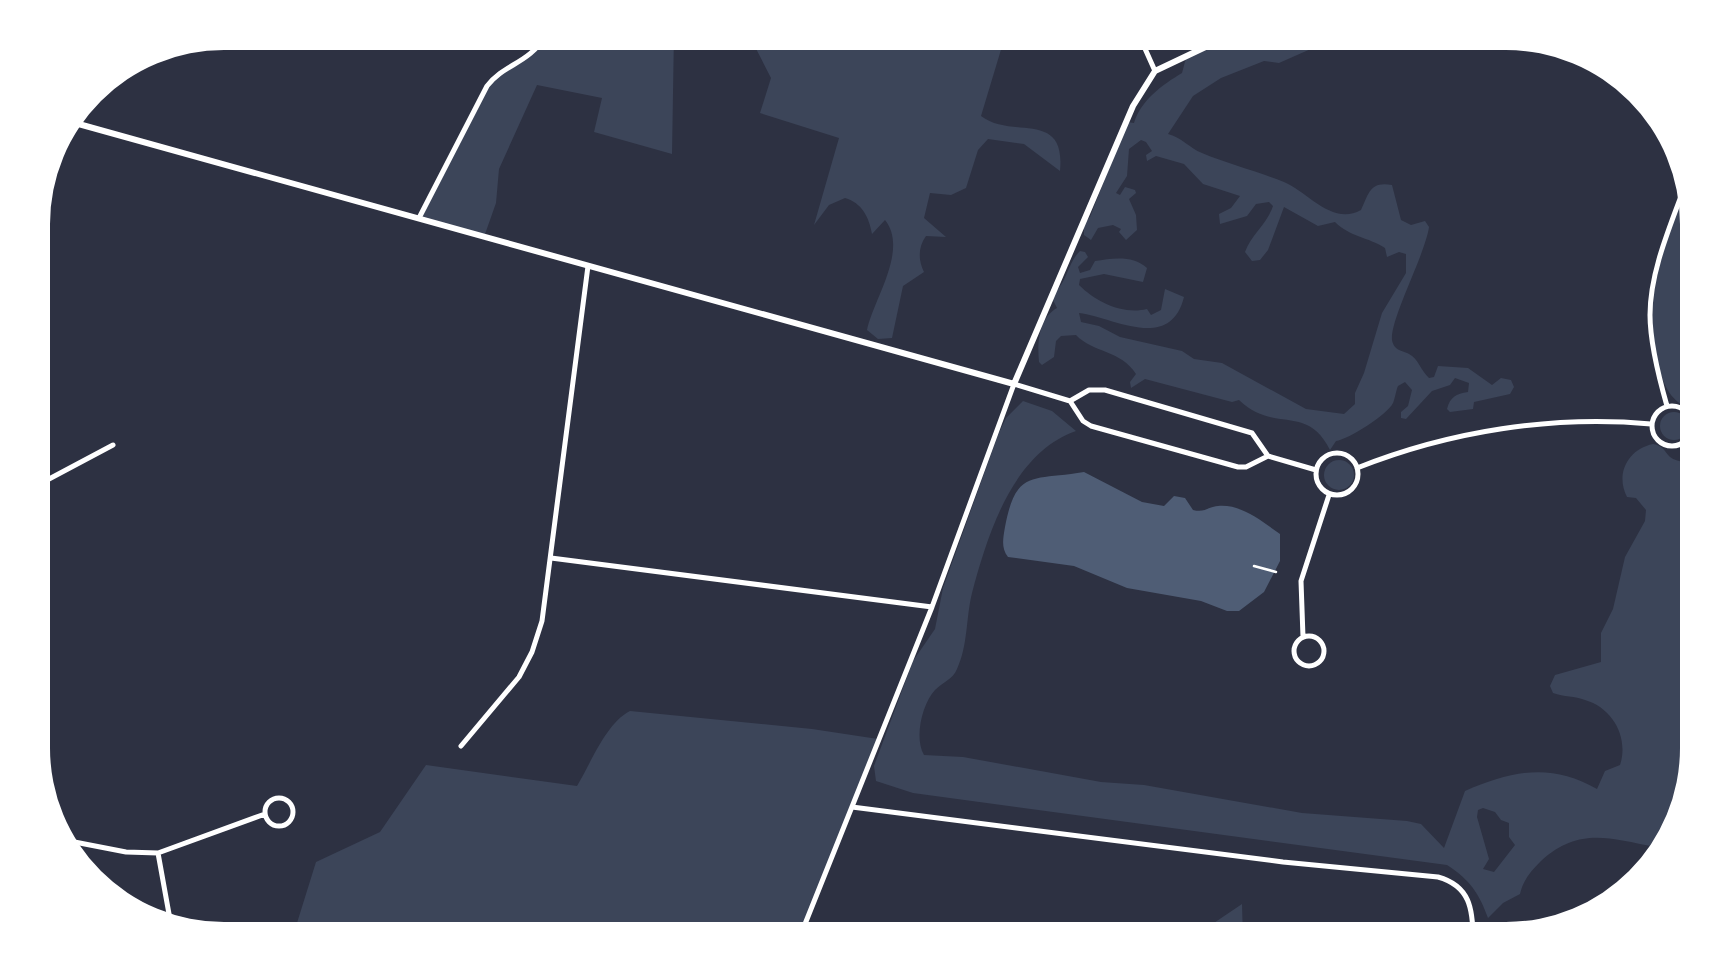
<svg xmlns="http://www.w3.org/2000/svg" width="1730" height="972" font-family="Jost,sans-serif">
  <style>
    .green { fill: #3c4559; fill-rule: evenodd }
    .water { fill: #4f5d75 }
    .lines { fill: none; stroke-linecap: round; stroke-linejoin: round }
    .path { stroke: #fff; stroke-width: 2.5 }
    .minor { stroke: #fff; stroke-width: 5 }
    .tertiary { stroke: #fff; stroke-width: 6 }
  </style>
  <rect width="100%" height="100%" fill="#2d3142"/>
  <!-- green -->
  <path class="green" d="M583,33h91l-2,121 -78,-22 8,-34 -65,-13 -38,84 -3,34 -12,34 -65,-19 72,-138 26,-15 27,-26z
    M748,33h258l-25,83c31,24 85,-7 79,55l-36,-27 -36,-5 -10,11 -12,38 -15,7 -21,-2 -6,25 22,19 -20,-1c-8,11 -8,24 -2,36l-21,14 -11,52 -14,1 -11,-9c6,-30 42,-80 18,-110l-13,14c-3,-17 -10,-31 -27,-36l-16,7 -15,20 25,-87 -79,-25 11,-35z
    M1244,33h103l-68,30 -15,-2 -43,17 -28,18 -25,38c15,4 21,14 34,19 26,11 55,18 82,29 24,10 48,44 77,28 8,-17 9,-29 31,-25l9,35 10,5 14,-4 4,6c-4,28 -39,92 -37,113 2,11 10,10 17,14 9,4 12,17 20,24l5,-1 4,-11 30,2 24,17 9,-7 10,2 3,7 -4,7 -36,8 -1,7 -23,3 -3,-3c3,-12 9,-15 21,-17l1,-9 -14,-5 -5,7 -18,6 -26,28 -5,-1v-6l7,-6 4,-16 -7,-8 -7,4c-1,1 -4,16 -5,17 -6,12 -44,36 -57,38l-6,9c-23,-47 -56,-16 -91,-50l-7,2 -87,-23 -14,9 -1,-6 6,-8c-15,-24 -43,-21 -60,-39l-15,1 -5,5 -2,16 -12,8 -3,-3c-2,-20 0,-44 18,-54l-4,-8 2,-8c12,-10 13,-30 25,-41l5,1 3,5 -10,10 2,6 10,-3 5,-9c18,-3 38,-6 52,7l-4,14 -39,-8 -24,5 -1,6c17,17 44,30 68,24l4,6 10,-5 4,-21 19,8c-14,56 -71,20 -105,16l2,9 18,4 21,11 62,14 12,8 28,4 84,46 38,5 11,-10v-11l9,-20 18,-60 24,-40v-19l-7,-2 -12,5 -2,-9c-17,-11 -35,-11 -50,-26l-17,4 -34,-19 -16,43 -8,10 -8,1 -7,-9c6,-17 22,-28 28,-46l-4,-4 -13,2 -9,12 -27,8 -1,-10 12,-6 9,-12 -37,-12 -19,-20 -28,-8 -9,5 -1,-6 6,-4 -6,-9 -5,-2 -12,9 -2,27 -11,17 4,2 5,-8 10,3 1,3 -7,6 7,16 1,15 -11,10 -7,-8 2,-3 -8,-4 -15,3 -7,12 -7,-5v-12l6,-6 37,-95 7,1c7,-23 28,-38 48,-50l4,-15z
    M1687,180l10,31v201c-24,-9 -31,-20 -38,-44 -19,-69 7,-122 28,-188z
    M1023,401l29,10 24,20c-63,22 -88,102 -104,162 -6,24 -4,53 -15,76 -4,10 -14,13 -22,21 -13,14 -21,48 -11,65l39,2 138,25 43,3 158,28 105,8 14,3 23,24 21,-57c46,-20 86,-29 132,-2l8,-18 15,-6c9,-27 -7,-57 -35,-65 -10,-4 -21,-3 -32,-7l-3,-7 5,-11 46,-13v-29l12,-24 12,-52 20,-36 1,-11 -10,-12 -9,-1c-12,-23 1,-48 26,-53 11,2 10,6 17,13 8,6 19,4 27,12v291l-25,83 -27,27 10,-23c-47,-9 -76,-20 -114,14 -10,10 -18,19 -21,33l-17,9 -15,15c-9,-25 -18,-38 -41,-53l-534,-72 -37,-12 -2,-15 39,-105 22,-32 8,-41 55,-153 8,-17zM1483,808l12,4 6,8 8,3v14l6,8 -21,27 -11,-3 6,-10 -12,-42 1,-7z
    M1660 426a14 14 0 1 1 28 0a14 14 0 1 1-28 0Z
    M1324 475a15 15 0 1 1 30 0a15 15 0 1 1-30 0Z
    M630,711l182,18 66,10 -79,200h-507l24,-77 64,-30 46,-67 151,21c14,-23 29,-63 53,-75z
    M1242,904l1,35h-45l1,-6z"/>
  <!-- water -->
  <path class="water" d="M1084,472l58,30 22,4 10,-10 11,2 8,12c12,3 14,-3 25,-4 24,-2 43,15 62,28v27l-16,31 -25,19h-12l-26,-10 -74,-13 -53,-22 -66,-9c-7,-9 -5,-18 -3,-30 11,-59 28,-46 79,-55z"/>
  <g class="lines">
    <!-- path -->
    <path class="path" d="M1254,566l22,6
      M1664,851l5,-18 13,-24"/>
    <!-- minor -->
    <path class="minor" d="M1138,33l17,38
      M419,218l68,-132c19,-24 40,-20 61,-53
      M1070,401l19,-11h16l147,43 16,23
      M1652 426a20 20 0 1 1 40 0a20 20 0 1 1-40 0Z
      M1667,406c-8,-28 -17,-62 -17,-91 0,-45 22,-93 37,-135
      M1316 474a21 21 0 1 1 42 0a21 21 0 1 1-42 0Z
      M1357,468c93,-37 195,-53 294,-44
      M34,487l79,-42
      M551,558l381,49
      M1294 651a15 15 0 1 1 30 0a15 15 0 1 1-30 0Z
      M1303,637l-2,-56 28,-86
      M461,746l58,-69 13,-25 10,-31 46,-355
      M265 812a14 14 0 1 1 28 0a14 14 0 1 1-28 0Z
      M852,807l431,55 155,15c32,9 35,32 35,62
      M59,839l67,13 32,1 107,-39
      M158,853l13,72
      M799,939l133,-332 82,-223 56,17 13,20 8,5 147,41h8l22,-11 48,14"/>
    <!-- tertiary -->
    <path class="tertiary" d="M75,123l939,261 119,-278 22,-35 80,-38"/>
  </g>
  <!-- crop -->
  <path d="M0 0H1730V972H0ZM224 50H1506A174 174 0 0 1 1680 224V748A174 174 0 0 1 1506 922H224A174 174 0 0 1 50 748V224A174 174 0 0 1 224 50Z" fill="#fff" fill-rule="evenodd"/>
</svg>
